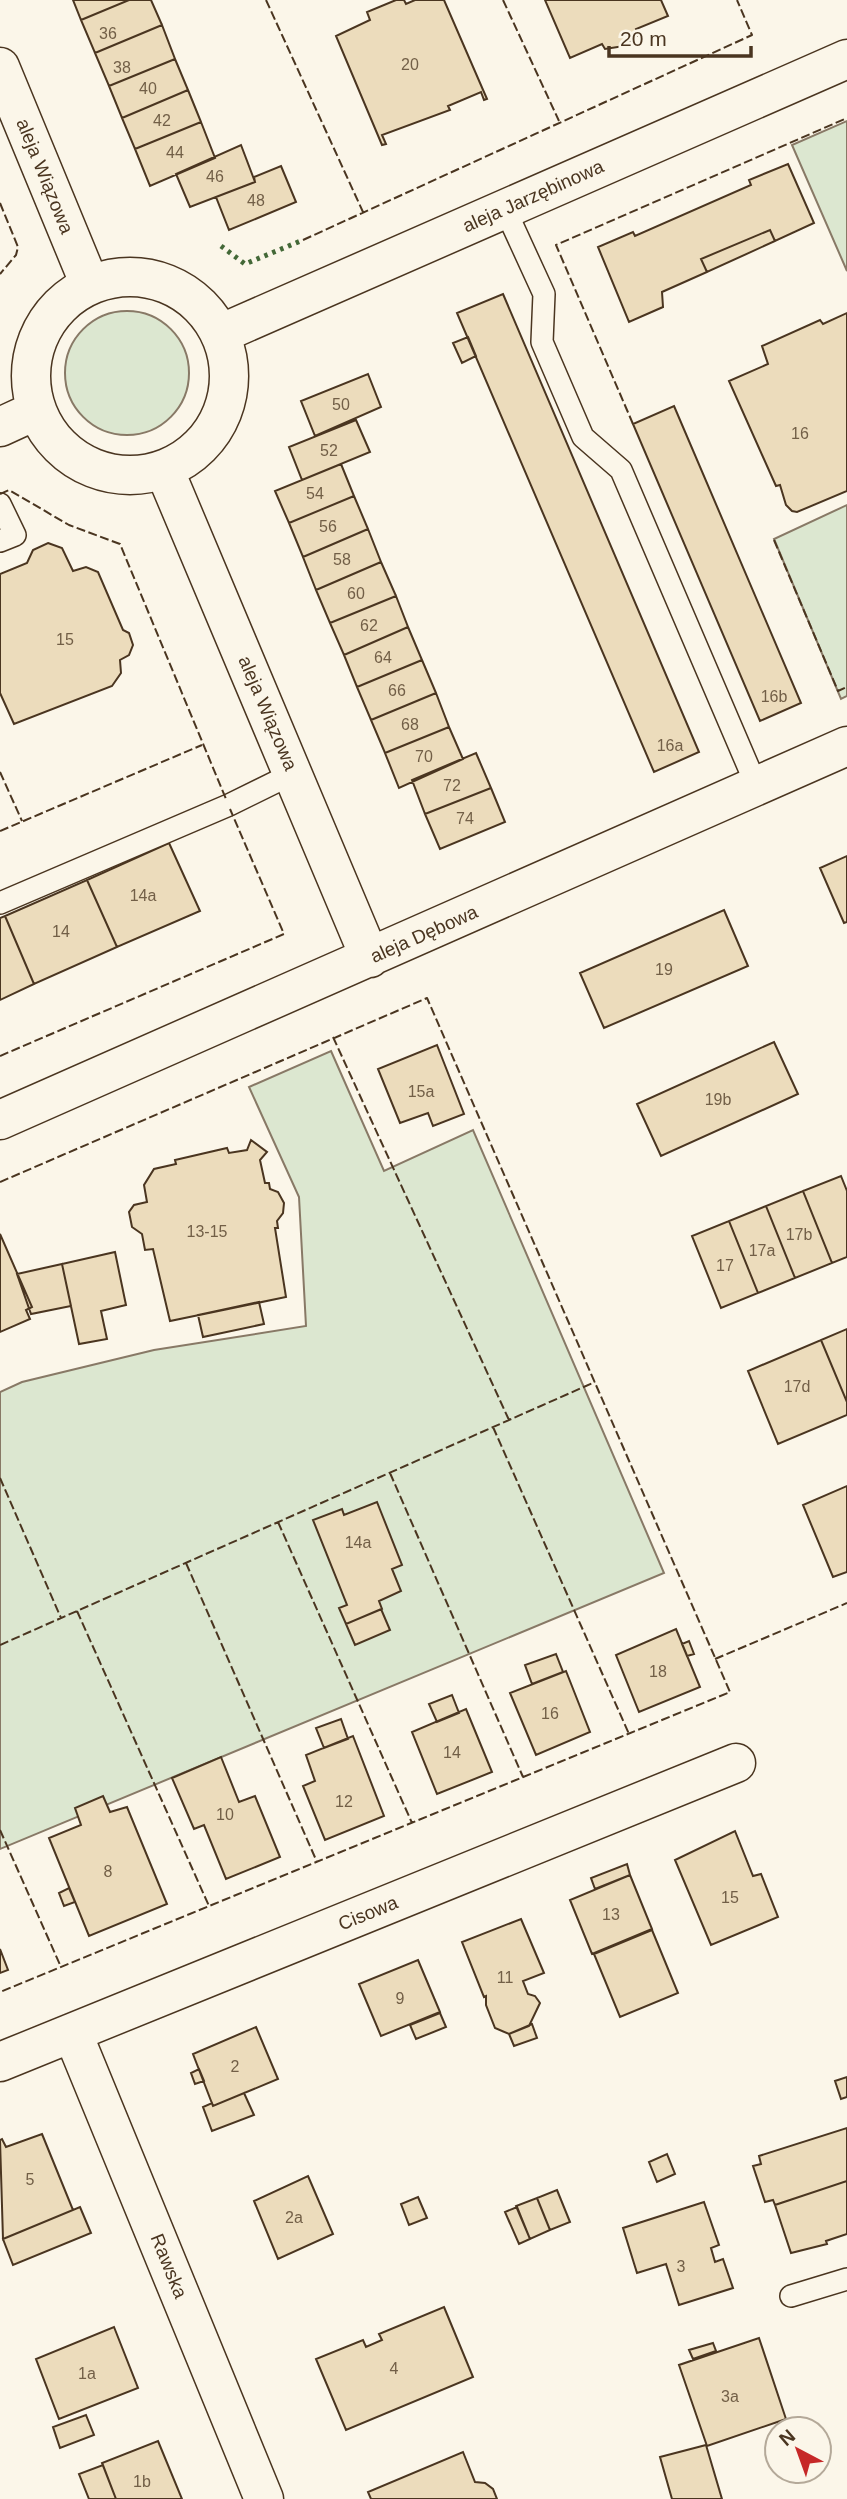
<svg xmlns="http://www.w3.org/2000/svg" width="847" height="2499" font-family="Arial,sans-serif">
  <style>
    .green { fill: #dce7d0; stroke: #887966; stroke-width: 2 }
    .building { fill: #ecdcbc; stroke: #4a3520; stroke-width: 2 }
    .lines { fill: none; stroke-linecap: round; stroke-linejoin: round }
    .lane-casing { stroke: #4a3520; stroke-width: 24 }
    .street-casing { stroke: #4a3520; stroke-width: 41 }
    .lane { stroke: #fbf6e9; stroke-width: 21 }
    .street { stroke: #fbf6e9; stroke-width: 38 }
    .hedge { stroke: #436837; stroke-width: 5; stroke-dasharray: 3.5 5; stroke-linecap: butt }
    .fence { stroke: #4a3520; stroke-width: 2; stroke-dasharray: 9 3.5; stroke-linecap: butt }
    .labels { text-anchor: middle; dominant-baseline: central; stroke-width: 5; stroke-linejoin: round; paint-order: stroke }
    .number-label { font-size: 16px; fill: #725f47 }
    .street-label { font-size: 19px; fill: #4a3520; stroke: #fbf6e9 }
  </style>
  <rect width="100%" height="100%" fill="#fbf6e9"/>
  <!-- green -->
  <path class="green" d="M847,121v150l-55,-126z
    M65 373a62 62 0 1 1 124 0a62 62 0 1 1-124 0Z
    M847,505v191l-6,3 -67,-160z
    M331,1051l53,120 89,-41 191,443 -664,276v-457l22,-10 132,-32 152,-24 -7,-129 -50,-110z"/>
  <!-- building -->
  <path class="building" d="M73,0h56l-48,20z
    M129,0h22l11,25 -67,28 -14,-33z
    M396,0h8l2,4 9,-4h29l43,99 -3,1 -3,-8 -33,14 2,4 -68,25 4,9 -4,1 -46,-109 34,-16 -3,-8z
    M545,0h116l7,16 -32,13 2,6 -14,11 -19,3 -3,-5 -32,14z
    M162,25l13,34 -66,27 -14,-33z
    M175,59l13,31 -66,28 -13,-32z
    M188,90l13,32 -66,27 -13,-31z
    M201,122l14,36 -65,28 -15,-37z
    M241,145l14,37 -65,25 -14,-33z
    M788,164l26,59 -39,18 -5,-11 -69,29 6,13 -45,20 1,15 -34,15 -31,-75 35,-15 2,4 116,-51 -2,-5z
    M281,166l15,36 -67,28 -13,-33 39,-15 -1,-5z
    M770,230l5,11 -68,31 -6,-13z
    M503,294l196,458 -45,20 -197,-459z
    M847,313v178l-50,21 -5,-1 -6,-6 -6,-20 -4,1 -47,-105 39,-17 -6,-18 58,-26 3,4z
    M468,337l8,19 -14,7 -9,-20z
    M368,374l13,33 -66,29 -14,-35z
    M674,406l127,297 -41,18 -127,-297z
    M356,420l14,32 -68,28 -13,-33z
    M341,464l13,32 -65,27 -14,-32z
    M354,496l14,33 -65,28 -14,-34z
    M368,529l13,33 -65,28 -13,-33z
    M48,543l14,5 11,23 13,-4 12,5 25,58 6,3 4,12 -4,10 -9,5 1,13 -9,13 -98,38 -14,-31v-119l27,-11 6,-13z
    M381,562l15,34 -66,27 -14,-33z
    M396,596l12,31 -64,28 -14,-32z
    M408,627l14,33 -65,27 -13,-32z
    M422,660l14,33 -65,27 -14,-33z
    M436,693l13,34 -64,26 -14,-33z
    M449,727l14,32 -64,29 -14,-35z
    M476,753l15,35 -66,26 -13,-34z
    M491,788l14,34 -65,27 -15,-35z
    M169,843l31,68 -83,36 -30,-67z
    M847,856v66l-3,1 -24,-55z
    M87,880l30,67 -83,37 -29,-68z
    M724,910l24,56 -144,62 -24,-55z
    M5,916l29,68 -34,16v-82z
    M774,1042l24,52 -137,62 -24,-52z
    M437,1045l27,69 -31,12 -5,-13 -28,10 -22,-54z
    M251,1140l16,12 -7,8 5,23h4l1,6 8,3 6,11 -1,10 -6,8 1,7h-3l11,69 -116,24 -17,-72 -8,1 -3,-16 -10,-7 -3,-15 5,-7 13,-3 -3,-17 10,-16 22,-5 -1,-4 52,-12 2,5 18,-3z
    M841,1176l6,15v66l-15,6 -29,-72z
    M803,1191l29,72 -37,15 -29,-72z
    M766,1206l29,72 -37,15 -29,-72z
    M729,1221l29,72 -37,15 -29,-72z
    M0,1234l32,73 -6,3 4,9 -30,13z
    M115,1252l11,53 -25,6 6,28 -28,5 -17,-80z
    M62,1264l9,42 -40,8 -14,-40z
    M259,1302l5,22 -61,13 -5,-22z
    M847,1329v73l-26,-62z
    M821,1340l26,62v13l-69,29 -30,-73z
    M847,1486v86l-14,5 -30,-72z
    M377,1502l25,63 -10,4 9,22 -22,10 3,8 -36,15 -7,-16 8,-3 -34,-85 29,-11 2,6z
    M381,1609l9,21 -35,15 -9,-21z
    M676,1629l24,58 -61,25 -23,-57z
    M689,1641l5,13 -7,2 -5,-12z
    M556,1654l7,18 -31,12 -7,-19z
    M566,1671l24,61 -54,23 -26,-62z
    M452,1695l7,18 -22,9 -8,-18z
    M466,1709l26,63 -55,22 -25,-62z
    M341,1719l7,20 -24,9 -8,-20z
    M353,1736l31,80 -59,24 -22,-54 12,-5 -9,-26z
    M221,1757l18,45 16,-6 25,61 -54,22 -22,-54 -10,4 -22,-51z
    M103,1796l7,16 17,-5 40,97 -78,32 -40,-98 32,-13 -6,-17z
    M735,1831l18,45 8,-2 17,43 -67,28 -36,-85z
    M627,1864l3,11 -35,14 -4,-11z
    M630,1875l22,54 -60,25 -22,-54z
    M69,1888l6,14 -11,4 -5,-13z
    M521,1919l23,54 -21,8 5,13 7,2 5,7 -11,23 -20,8 -14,-6 -9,-23v-9l-2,1 -22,-55z
    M652,1930l26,63 -58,24 -26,-63z
    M0,1949l8,21 -8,3z
    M418,1960l22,52 -59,24 -22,-52z
    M440,2013l6,14 -30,12 -6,-14z
    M532,2024l5,14 -23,8 -5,-12z
    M256,2027l22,52 -65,27 -20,-52z
    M199,2069l5,12 -9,3 -4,-11z
    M847,2077v20l-6,2 -6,-18z
    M244,2093l10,22 -42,16 -9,-24 9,-4 1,3z
    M847,2128v53l-72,24 -2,-5 -8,2 -12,-36 8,-2 -2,-8z
    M42,2134l31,76 -70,29 -3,-99 2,-1 4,8z
    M667,2154l8,20 -18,8 -8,-20z
    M308,2176l25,58 -55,25 -24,-58z
    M847,2181v53l-21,7 1,3 -36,9 -16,-48z
    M557,2190l13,32 -20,8 -13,-32z
    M418,2197l9,21 -18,7 -8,-21z
    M537,2198l13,32 -20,9 -14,-33z
    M704,2202l15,43 -8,3 4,14 8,-3 10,29 -54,17 -13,-41 -29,9 -14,-45z
    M80,2207l11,26 -78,32 -10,-26z
    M517,2207l13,32 -11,5 -14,-32z
    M444,2307l29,70 -127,53 -30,-71 47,-19 3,7 16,-7 -3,-6z
    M114,2327l24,61 -79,31 -23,-60z
    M759,2338l27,81 -79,27 -28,-81z
    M713,2343l3,8 -23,8 -4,-9z
    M86,2415l8,20 -34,13 -7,-21z
    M158,2441l24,58h-66l-14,-36z
    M706,2445l16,54h-50l-12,-42z
    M463,2452l12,30 10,1 8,6 4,10h-126l-3,-7z
    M103,2465l13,34h-27l-10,-25z"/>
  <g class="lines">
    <!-- lane casing -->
    <g class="lane-casing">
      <path id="lane" d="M505,209l39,85 -2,48 41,95 38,33 136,317
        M0,504l15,31 -15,6
        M0,903l229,-98 65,-32
        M791,2296l56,-17"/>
    </g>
    <!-- street casing -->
    <g class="street-casing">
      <path id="street" d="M0,67l90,218
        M31 376a99 99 0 1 1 198 0a99 99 0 1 1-198 0Z
        M220,334l627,-275
        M0,427l37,-17
        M164,469l206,489
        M0,1120l847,-374
        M73,2034l191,465
        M0,2062l736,-299"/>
    </g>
    <!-- lane -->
    <use href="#lane" class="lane"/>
    <!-- street -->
    <use href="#street" class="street"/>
    <!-- hedge -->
    <path class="hedge" d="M221,246l24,18 58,-24"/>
    <!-- fence -->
    <path class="fence" d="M266,0l97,212
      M503,0l56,121
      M0,203l18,44 -2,8 -16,19
      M303,240l449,-205 -15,-35
      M633,424l-77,-179 291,-127
      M0,494l9,-4 60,35 51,19 106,255
      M774,540l64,151 9,-4
      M0,772l22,49
      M0,831l202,-86
      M333,1037l176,383
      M0,1056l284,-122 -54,-125
      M0,1182l427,-184 303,694 -730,300
      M493,1427l136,307
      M390,1473l133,304
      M0,1478l61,140
      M278,1522l134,301
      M186,1563l131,299
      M77,1611l132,295
      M0,1645l595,-263
      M715,1659l132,-56
      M0,1830l61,137"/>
  </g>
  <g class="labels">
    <!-- number labels -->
    <g class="number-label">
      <text x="108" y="33">36</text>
      <text x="410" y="64">20</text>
      <text x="122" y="67">38</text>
      <text x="148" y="88">40</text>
      <text x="162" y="120">42</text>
      <text x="175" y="152">44</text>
      <text x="215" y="176">46</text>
      <text x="256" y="200">48</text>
      <text x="341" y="404">50</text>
      <text x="800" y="433">16</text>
      <text x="329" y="450">52</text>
      <text x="315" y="493">54</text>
      <text x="328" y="526">56</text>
      <text x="342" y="559">58</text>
      <text x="356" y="593">60</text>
      <text x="369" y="625">62</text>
      <text x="65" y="639">15</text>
      <text x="383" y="657">64</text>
      <text x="397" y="690">66</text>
      <text x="774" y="696">16b</text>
      <text x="410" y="724">68</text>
      <text x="670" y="745">16a</text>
      <text x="424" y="756">70</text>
      <text x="452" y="785">72</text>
      <text x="465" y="818">74</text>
      <text x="143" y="895">14a</text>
      <text x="61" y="931">14</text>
      <text x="664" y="969">19</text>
      <text x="421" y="1091">15a</text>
      <text x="718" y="1099">19b</text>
      <text x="207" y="1231">13-15</text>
      <text x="799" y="1234">17b</text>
      <text x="762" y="1250">17a</text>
      <text x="725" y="1265">17</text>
      <text x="797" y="1386">17d</text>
      <text x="358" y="1542">14a</text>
      <text x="658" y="1671">18</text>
      <text x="550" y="1713">16</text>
      <text x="452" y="1752">14</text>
      <text x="344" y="1801">12</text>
      <text x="225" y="1814">10</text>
      <text x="108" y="1871">8</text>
      <text x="730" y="1897">15</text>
      <text x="611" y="1914">13</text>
      <text x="505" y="1977">11</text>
      <text x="400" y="1998">9</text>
      <text x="235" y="2066">2</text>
      <text x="30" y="2179">5</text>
      <text x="294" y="2217">2a</text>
      <text x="681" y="2266">3</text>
      <text x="394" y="2368">4</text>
      <text x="87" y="2373">1a</text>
      <text x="730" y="2396">3a</text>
      <text x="142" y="2481">1b</text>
    </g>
    <!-- street labels -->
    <g class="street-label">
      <text transform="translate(45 176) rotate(68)">aleja Wiązowa</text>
      <text transform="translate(533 196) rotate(-24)">aleja Jarzębinowa</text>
      <text transform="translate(268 713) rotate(67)">aleja Wiązowa</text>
      <text transform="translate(424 934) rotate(-24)">aleja Dębowa</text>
      <text transform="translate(368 1913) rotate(-22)">Cisowa</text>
      <text transform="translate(169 2266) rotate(68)">Rawska</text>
    </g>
  </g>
  <!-- north arrow -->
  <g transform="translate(798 2450) rotate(319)"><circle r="33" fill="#fbf6e9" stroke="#b4a999" stroke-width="2"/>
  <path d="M0-5L12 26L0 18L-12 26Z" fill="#c62828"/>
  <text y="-10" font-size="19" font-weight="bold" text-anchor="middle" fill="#4a3520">N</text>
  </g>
  <!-- scale -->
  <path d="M609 46v10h142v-10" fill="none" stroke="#4a3520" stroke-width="3.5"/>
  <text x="620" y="46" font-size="21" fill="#4a3520" stroke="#fbf6e9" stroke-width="5" paint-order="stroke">20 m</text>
</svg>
